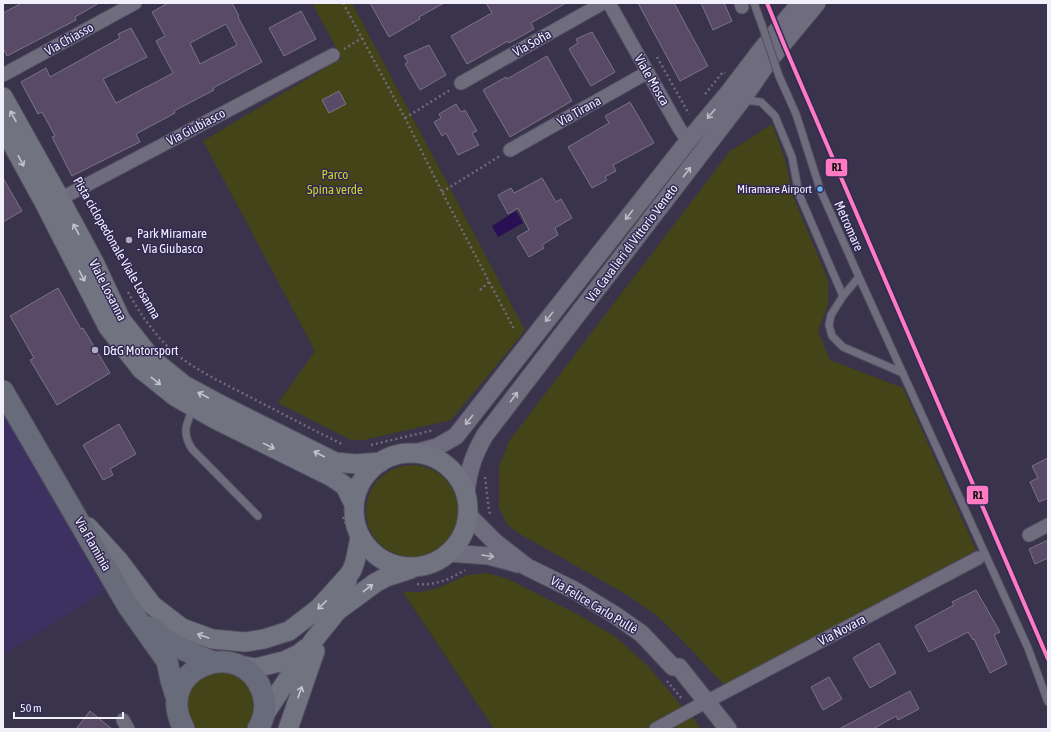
<svg xmlns="http://www.w3.org/2000/svg" width="1051" height="732" font-family="'Asap Condensed',sans-serif">
  <style>
    .built { fill: #3c3161 }
    .green { fill: #434418 }
    .water { fill: #290f53 }
    .building { fill: #594b67; stroke: #7b7386; fill-rule: evenodd }
    .lines { fill: none; stroke-linecap: round; stroke-linejoin: round }
    .service-casing { stroke: #534f60; stroke-width: 9 }
    .minor-casing { stroke: #534f60; stroke-width: 15 }
    .tertiary-casing { stroke: #534f60; stroke-width: 19 }
    .secondary-casing { stroke: #534f60; stroke-width: 21 }
    .primary-casing { stroke: #534f60; stroke-width: 23 }
    .path { stroke: #6f6b7b; stroke-width: 2.5; stroke-dasharray: 2 3; stroke-linecap: butt }
    .service { stroke: #6f6c7e; stroke-width: 7 }
    .minor { stroke: #6f6c7e; stroke-width: 13 }
    .tertiary { stroke: #6f6c7e; stroke-width: 17 }
    .secondary { stroke: #717381; stroke-width: 19 }
    .primary { stroke: #686c7a; stroke-width: 21 }
    .service-bridge-casing { stroke: #534f60; stroke-width: 9; stroke-linecap: butt }
    .service-bridge { stroke: #6f6c7e; stroke-width: 7 }
    .rail-1-casing { stroke: #332955; stroke-width: 7 }
    .rail-1 { stroke: #fe7ac1; stroke-width: 4 }
    .oneway { stroke: #bcbbc8 }
    .oneway2 { stroke: #c4c4d0 }
    .bus-dot { fill: #66b1f2; stroke: #332955; stroke-width: 1.5 }
    .poi-dot { fill: #b0adbd; stroke: #332955; stroke-width: 1.5 }
    .labels { text-anchor: middle; dominant-baseline: central; stroke-width: 3; stroke-linejoin: round; paint-order: stroke }
    .bus-label { font-size: 12px; fill: #f0effa; stroke: #332955; text-anchor: end }
    .street-label { font-size: 13px; fill: #f0effa; stroke: #332955 }
    .park-label { font-size: 13px; fill: #cdd523; stroke: #332955 }
    .poi-label { font-size: 13px; fill: #f0effa; stroke: #332955; text-anchor: start }
    .line-badge { stroke: #332955; stroke-width: 1.5 }
    .pale-badge-label { font-size: 11px; text-anchor: middle; font-weight: bold; fill: #111 }
  </style>
  <rect width="100%" height="100%" fill="#39334b"/>
  <!-- built -->
  <path class="built" d="M3,413l102,177 -102,66z"/>
  <!-- green -->
  <path class="green" d="M312,3h40l173,327 -14,18 -60,72 -87,20h-13l-73,-37 37,-52 -112,-210 139,-83z
    M772,124l13,35 8,37 35,84v25l-10,26 12,29 73,28 73,162 -252,135 -43,-46 -25,-24 -29,-20 -109,-62 -11,-9 -8,-16v-41l10,-26 221,-290z
    M366 511a46 46 0 1 1 92 0a46 46 0 1 1-92 0Z
    M486,573l20,5 71,36 39,23 32,29 36,43 -39,20h-151l-91,-137h19l19,-5 26,-12z
    M219,672c32,3 46,31 26,57h-49c-18,-25 -7,-52 23,-57z
    M692,717l9,12h-32z"/>
  <!-- water -->
  <path class="water" d="M516,211l7,12 -25,14 -6,-11z"/>
  <!-- building -->
  <path class="building" d="M22,3h77l-24,14 1,3 -69,36 -4,-8v-35z
    M168,3h64l7,13 -1,1 24,45 -49,26 1,2 -40,21 1,2 -39,21 4,8 -68,34 -20,-39 3,-1 -13,-24 -4,2 -17,-32 25,-14 4,9 70,-39 -2,-4 13,-6 16,29 -44,22 13,24 57,-30 -17,-32 9,-5 -13,-24zM226,24l11,21 -37,19 -10,-21z
    M370,3h74l-25,14 1,2 -31,18z
    M486,3h80l-35,20 3,6 -25,14 -1,-2 -41,23 -16,-28 41,-23z
    M638,3h36l34,63 -28,15z
    M701,3h23l8,18 -19,9z
    M301,11l15,28 -32,17 -15,-28z
    M592,32l23,40 -24,14 -22,-37 9,-6 -2,-4z
    M429,45l17,30 -26,15 -15,-26 3,-2 -4,-6z
    M547,56l25,45 -62,36 -27,-47 23,-13 1,2z
    M339,91l7,13 -17,9 -7,-13z
    M630,102l24,41 -41,22 3,6 -11,6 2,3 -15,8 -24,-41 41,-24 -4,-7z
    M456,104l5,8 4,-2 12,21 -5,2 7,12 -21,10 -12,-22 -4,3 -8,-14 7,-4 -2,-4z
    M3,178l19,33 -19,11z
    M542,178l14,24 5,-3 11,19 -17,10 3,7 -16,10 2,3 -15,9 -12,-20 12,-7 -11,-22 -10,6 -10,-19 13,-7 3,5z
    M58,288l23,41 2,-1 27,45 -53,32 -27,-45 4,-2 -24,-42z
    M119,424l17,30 -26,15 3,6 -10,5 -20,-35z
    M1048,458v41v-1l-9,4 -9,-20 8,-4 -6,-12z
    M1048,540v18l-13,6 -6,-15z
    M976,590l24,42 -6,3 13,29 -17,9 -16,-34 -1,1 -5,-8 -39,20 -14,-26 39,-21 -2,-3z
    M879,643l17,30 -26,15 -17,-30z
    M829,677l13,22 -19,11 -12,-23z
    M910,691l9,18 -21,11 -2,-4 -23,13h-34z
    M90,711l22,18h-36z"/>
  <g class="lines">
    <!-- service casing -->
    <g class="service-casing">
      <path id="service" d="M754,3l9,25
        M779,76l17,38 24,75 39,88 169,371 20,54
        M743,100l18,2 14,14 17,41 7,37 44,102
        M859,277l-16,19 -12,19 -2,10 3,11 11,11 60,26
        M191,408c0,6 -2,10 -4,16 -3,9 0,17 5,25l66,67"/>
    </g>
    <!-- minor casing -->
    <g class="minor-casing">
      <path id="minor" d="M609,3l70,125 9,13
        M741,3l1,4
        M3,75l132,-72
        M461,83l142,-80
        M510,150l138,-78
        M60,199l273,-144
        M1029,535l19,-10
        M706,702l272,-144
        M123,720l5,9
        M656,729l42,-23"/>
    </g>
    <!-- tertiary casing -->
    <g class="tertiary-casing">
      <path id="tertiary" d="M415,453l22,-6 19,-11 232,-295 41,-49 32,-42 39,-47
        M466,492c3,-23 7,-36 19,-57l257,-335 26,-38 49,-59
        M469,516l26,26 32,25 47,23 41,25 27,19 31,33h6l49,62
        M449,553l40,3 29,8"/>
    </g>
    <!-- secondary casing -->
    <g class="secondary-casing">
      <path id="secondary" d="M3,97l57,102 34,63 27,58 31,39 32,26 39,21 112,56 21,2 25,-2
        M3,127l42,77 63,123 33,42 35,28 39,22 117,58 13,9 9,18
        M354 510a57 57 0 1 1 114 0a57 57 0 1 1-114 0Z
        M88,527l31,34 33,44 30,23 30,11 33,3 19,-3 25,-8 17,-13 13,-10 29,-32
        M345,589l3,-13 4,-6 3,-8 5,-25
        M238,665l17,3 29,-7 15,-7 6,-5
        M264,715l49,-74 24,-30 38,-28 11,-6 25,-8
        M288,729l27,-78"/>
    </g>
    <!-- primary casing -->
    <g class="primary-casing">
      <path id="primary" d="M3,391l125,215 39,55 4,19 6,19
        M151,627l12,11 21,12 29,12
        M184,729c-33,-61 58,-95 78,-38 5,13 3,26 -4,38"/>
    </g>
    <!-- path -->
    <path class="path" d="M343,3l62,115 37,74 72,137
      M344,49l18,-11
      M657,57l32,57
      M705,94l18,-22 2,1
      M405,118l45,-28
      M442,192l58,-36
      M480,290l9,-8
      M128,292c11,20 24,39 41,56 23,21 56,36 83,50 31,16 61,32 92,47
      M371,445l63,-15
      M485,477l4,33 1,4
      M343,517l4,10
      M417,584c18,2 33,-5 48,-14
      M667,681l16,19"/>
    <!-- service -->
    <use href="#service" class="service"/>
    <!-- minor -->
    <use href="#minor" class="minor"/>
    <!-- tertiary -->
    <use href="#tertiary" class="tertiary"/>
    <!-- secondary -->
    <use href="#secondary" class="secondary"/>
    <!-- primary -->
    <use href="#primary" class="primary"/>
    <!-- service-bridge casing -->
    <g class="service-bridge-casing">
      <path id="service-bridge" d="M763,28l16,48"/>
    </g>
    <!-- service-bridge -->
    <use href="#service-bridge" class="service-bridge"/>
    <!-- rail-1 casing -->
    <g class="rail-1-casing">
      <path id="rail-1" d="M767,3l18,44 263,612"/>
    </g>
    <!-- rail-1 -->
    <use href="#rail-1" class="rail-1"/>
  </g>
  <!-- one-way arrows -->
  <defs><path id="oneway-shaft" d="M-6 0H5M1.5-3L5.5 0L1.5 3" fill="none" stroke-width="1.6" stroke-linecap="round" stroke-linejoin="round"/></defs>
  <g class="oneway">
    <use href="#oneway-shaft" transform="translate(711 114) rotate(130)"/>
    <use href="#oneway-shaft" transform="translate(687 172) rotate(-53)"/>
    <use href="#oneway-shaft" transform="translate(629 215) rotate(128)"/>
    <use href="#oneway-shaft" transform="translate(549 317) rotate(128)"/>
    <use href="#oneway-shaft" transform="translate(514 397) rotate(-53)"/>
    <use href="#oneway-shaft" transform="translate(469 420) rotate(128)"/>
    <use href="#oneway-shaft" transform="translate(488 556) rotate(9)"/>
  </g>
  <g class="oneway2">
    <use href="#oneway-shaft" transform="translate(13 116) rotate(-119)"/>
    <use href="#oneway-shaft" transform="translate(21 161) rotate(62)"/>
    <use href="#oneway-shaft" transform="translate(76 229) rotate(-118)"/>
    <use href="#oneway-shaft" transform="translate(82 276) rotate(63)"/>
    <use href="#oneway-shaft" transform="translate(156 381) rotate(38)"/>
    <use href="#oneway-shaft" transform="translate(203 395) rotate(-152)"/>
    <use href="#oneway-shaft" transform="translate(269 446) rotate(26)"/>
    <use href="#oneway-shaft" transform="translate(319 454) rotate(-153)"/>
    <use href="#oneway-shaft" transform="translate(368 588) rotate(-37)"/>
    <use href="#oneway-shaft" transform="translate(322 605) rotate(136)"/>
    <use href="#oneway-shaft" transform="translate(203 636) rotate(-160)"/>
    <use href="#oneway-shaft" transform="translate(300 692) rotate(-71)"/>
  </g>
  <!-- markers -->
  <circle class="bus-dot" cx="820" cy="189" r="3.5"/>
  <g class="poi-dot">
    <circle cx="129" cy="240" r="4"/>
    <circle cx="95" cy="350" r="4"/>
  </g>
  <g class="labels">
    <!-- bus labels -->
    <g class="bus-label">
      <text x="812" y="189">Miramare Airport</text>
    </g>
    <!-- street labels -->
    <g class="street-label">
      <text transform="translate(69 39) rotate(-29)">Via Chiasso</text>
      <text transform="translate(532 43) rotate(-29)">Via Sofia</text>
      <text transform="translate(652 80) rotate(60)">Viale Mosca</text>
      <text transform="translate(579 111) rotate(-29)">Via Tirana</text>
      <text transform="translate(196 127) rotate(-28)">Via Giubiasco</text>
      <text transform="translate(849 226) rotate(66)">Metromare</text>
      <text transform="translate(632 243) rotate(-53)">Via Cavalieri di Vittorio Veneto</text>
      <text transform="translate(117 248) rotate(60)">Pista ciclopedonale Viale Losanna</text>
      <text transform="translate(108 290) rotate(63)">Viale Losanna</text>
      <text transform="translate(93 544) rotate(60)">Via Flaminia</text>
      <text transform="translate(594 605) rotate(31)">Via Felice Carlo Pullè</text>
      <text transform="translate(842 630) rotate(-28)">Via Novara</text>
    </g>
    <!-- park labels -->
    <g class="park-label">
      <text x="335" y="174">Parco<tspan x="335" dy="15">Spina verde</tspan></text>
    </g>
    <!-- poi labels -->
    <g class="poi-label">
      <text x="137" y="233">Park Miramare<tspan x="137" dy="15">- Via Giubasco</tspan></text>
      <text x="103" y="350">D&amp;G Motorsport</text>
    </g>
  </g>
  <g class="line-badge">
    <rect x="825" y="158" width="23" height="19" rx="4" fill="#fe7ac1"/>
    <rect x="966" y="485" width="23" height="20" rx="4" fill="#fe7ac1"/>
  </g>
  <g class="pale-badge-label">
    <text x="837" y="171">R1</text>
    <text x="978" y="499">R1</text>
  </g>
  <!-- border -->
  <rect width="1051" height="732" fill="none" stroke="#f0effa" stroke-width="8"/>
  <!-- scale -->
  <path d="M14 712v6h109v-6" fill="none" stroke="#f0effa" stroke-width="2"/>
  <text x="20" y="712" font-size="12" fill="#f0effa" stroke="#332955" stroke-width="3" paint-order="stroke">50 m</text>
</svg>
